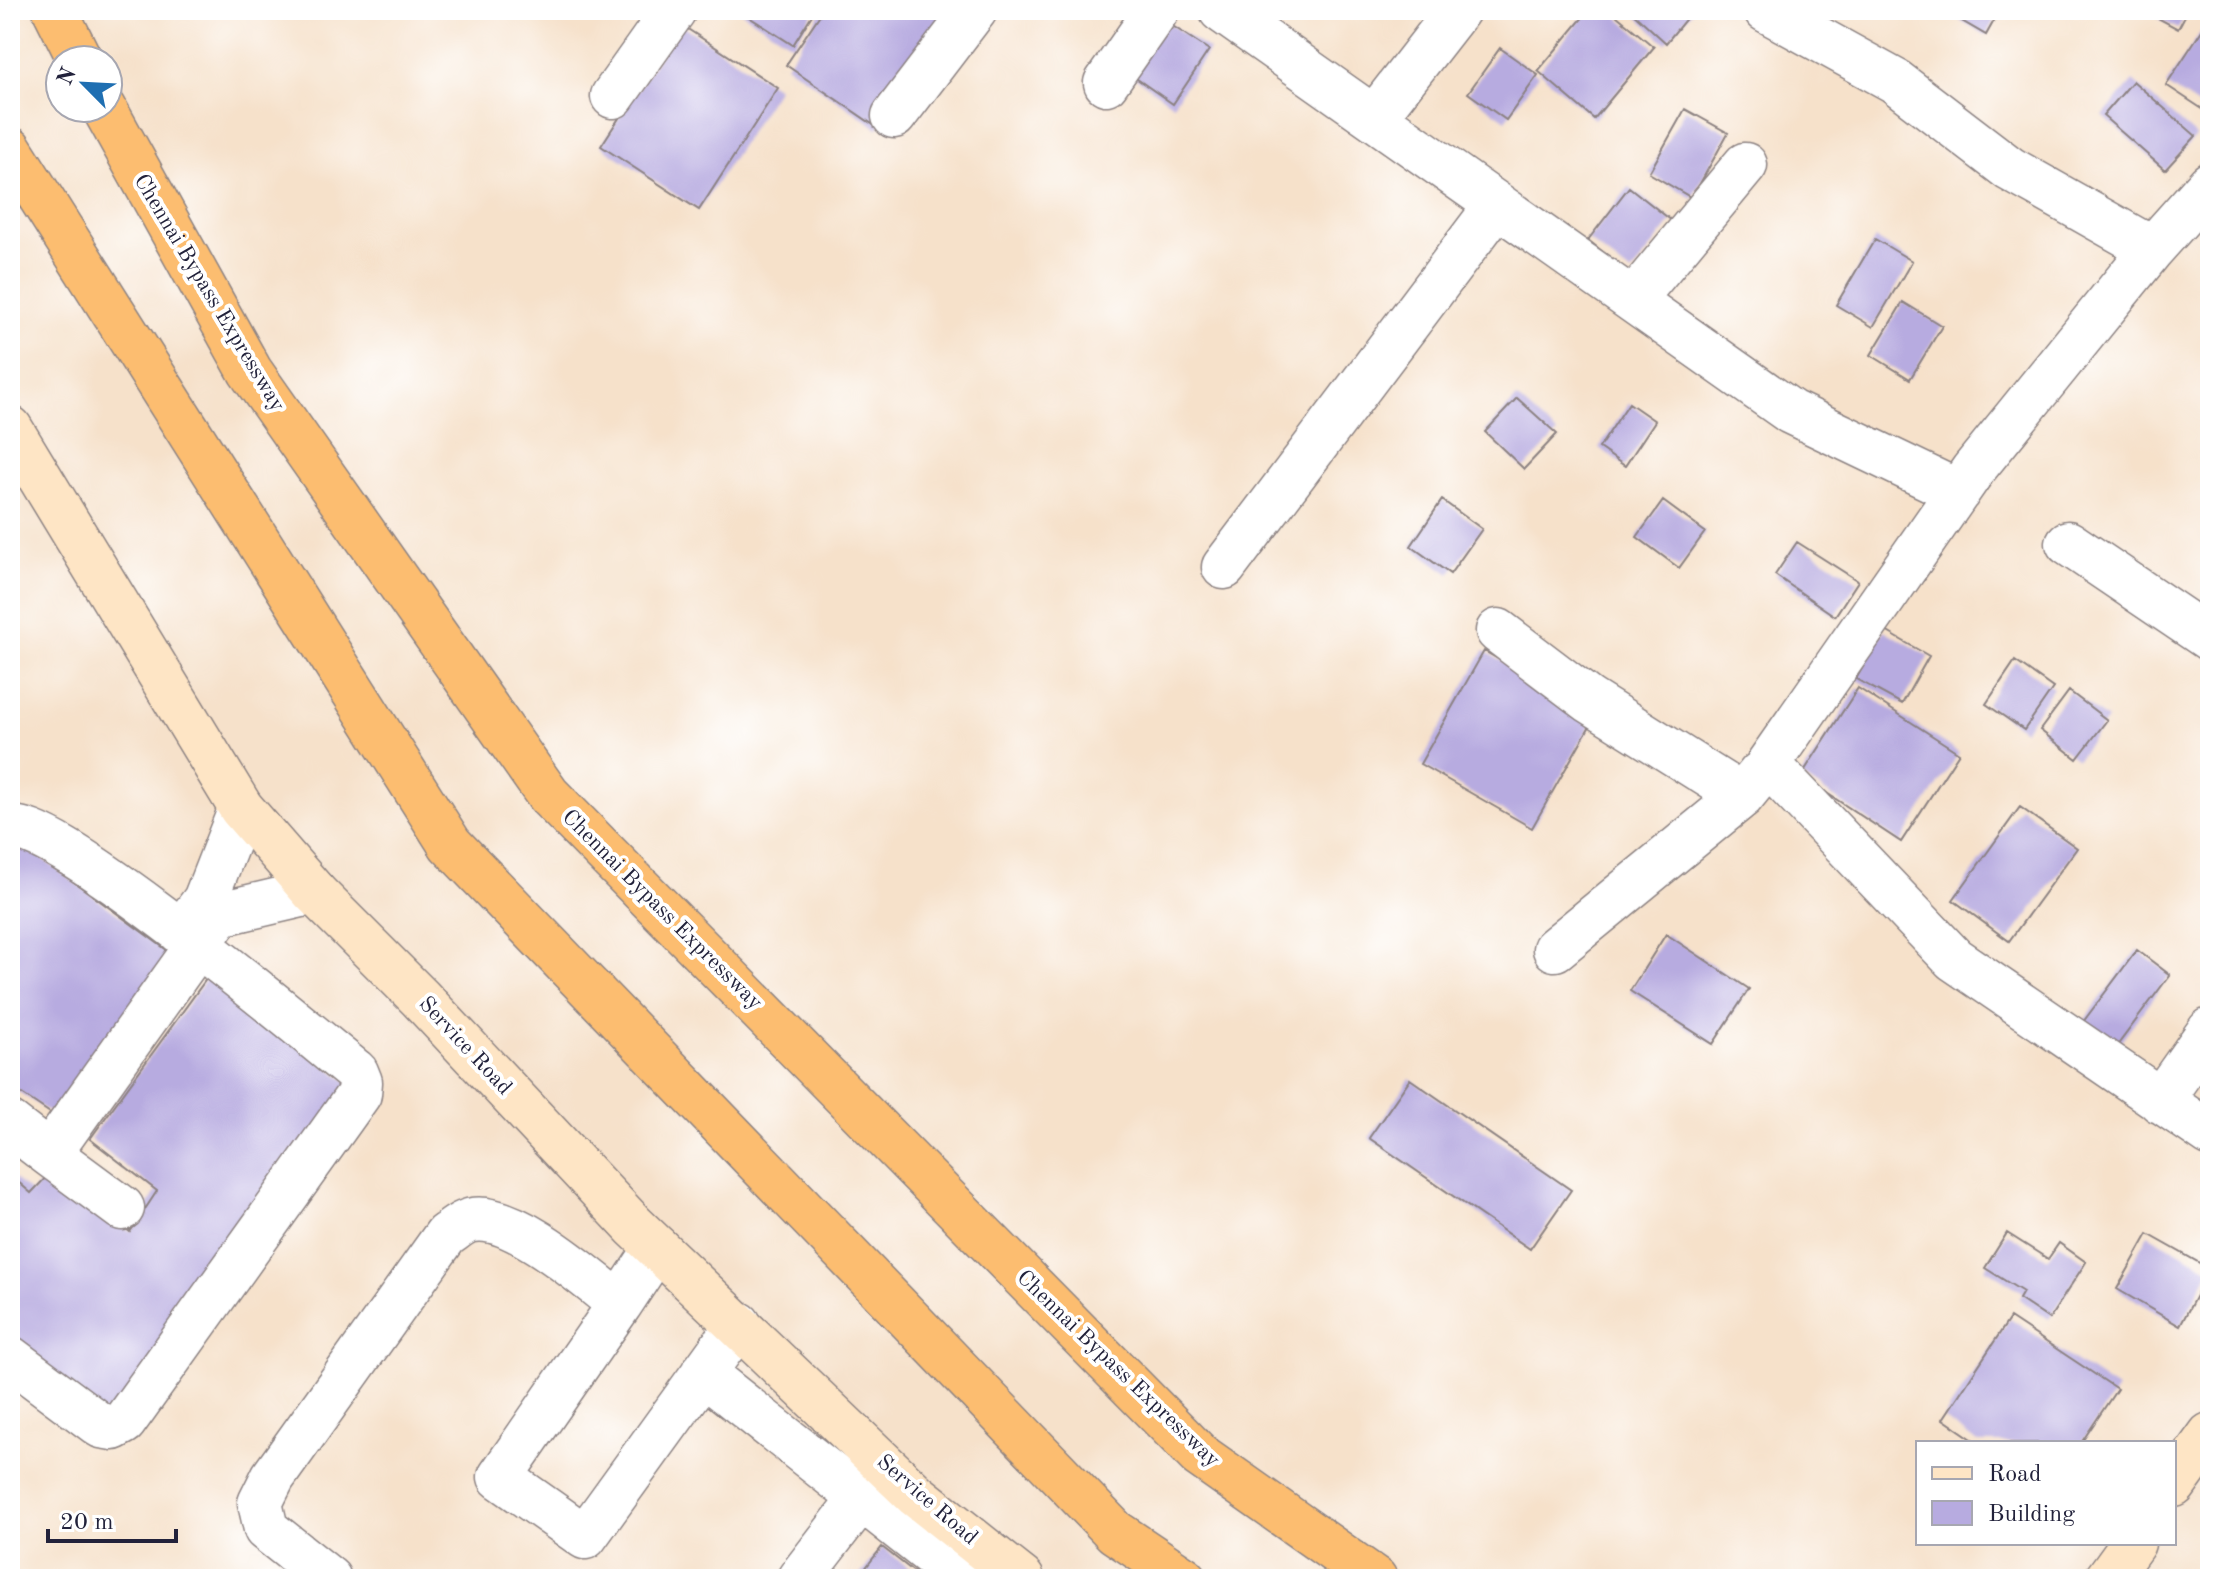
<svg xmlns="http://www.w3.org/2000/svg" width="2220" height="1589" font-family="'Old Standard TT',serif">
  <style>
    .building { fill: #b7abe0 }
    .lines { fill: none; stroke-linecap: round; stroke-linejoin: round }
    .street-casing { stroke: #8c8282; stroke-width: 47 }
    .secondary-casing { stroke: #8c8282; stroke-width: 47 }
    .highway-casing { stroke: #8c8282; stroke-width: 47 }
    .street { stroke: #fff; stroke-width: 44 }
    .secondary { stroke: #fee5c5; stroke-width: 44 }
    .highway { stroke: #fcbd6f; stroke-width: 44 }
    .labels { text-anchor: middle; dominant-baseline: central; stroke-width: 8; stroke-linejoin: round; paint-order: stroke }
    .street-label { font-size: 22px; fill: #22223b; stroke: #fff }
  </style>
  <rect width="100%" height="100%" fill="#fff"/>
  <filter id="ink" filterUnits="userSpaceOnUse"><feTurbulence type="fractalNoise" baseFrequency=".0125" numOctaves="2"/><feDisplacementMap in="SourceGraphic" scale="16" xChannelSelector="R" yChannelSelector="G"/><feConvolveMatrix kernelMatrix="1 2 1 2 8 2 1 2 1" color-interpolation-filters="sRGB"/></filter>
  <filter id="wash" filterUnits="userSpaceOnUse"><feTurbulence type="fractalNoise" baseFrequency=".006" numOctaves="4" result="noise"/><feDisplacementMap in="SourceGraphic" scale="32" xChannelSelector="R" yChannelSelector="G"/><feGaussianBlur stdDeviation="1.8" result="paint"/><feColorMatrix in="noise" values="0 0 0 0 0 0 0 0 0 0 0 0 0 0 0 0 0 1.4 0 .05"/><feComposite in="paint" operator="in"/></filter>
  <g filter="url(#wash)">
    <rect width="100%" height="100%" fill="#f6e1ca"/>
    <g id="blocks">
      <!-- building -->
      <path class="building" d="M738,10h77l-22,35z
        M823,10h136l-81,118 -92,-63z
        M1589,10h21l44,37 -60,72 -56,-48z
        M1630,10h63l-27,33z
        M1943,10h57l-14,25z
        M2143,10h45l-10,19z
        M2210,18v96l-44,-29z
        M1165,21l44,29 -36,54 -43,-30z
        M680,24l98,64 -79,122 -98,-64z
        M1500,48l38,27 -32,45 -38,-27z
        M2133,81l63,55 -31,34 -62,-54z
        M1685,109l43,24 -36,65 -43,-25z
        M1629,187l43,34 -41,53 -43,-34z
        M1875,239l37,22 -39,66 -37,-22z
        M1903,302l39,24 -32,53 -39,-24z
        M1517,398l40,36 -33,35 -39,-37z
        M1629,403l26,18 -30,45 -26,-18z
        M1442,500l40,29 -32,45 -39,-28z
        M1663,501l42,31 -26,36 -42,-31z
        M1797,542l61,39 -23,35 -60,-41z
        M1884,630l45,26 -27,48 -46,-25z
        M1484,651l112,64 -64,113 -112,-64z
        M2015,661l38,27 -29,42 -38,-26z
        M1858,688l101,65 -58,89 -100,-66z
        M2069,691l38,29 -30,39 -37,-29z
        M2020,807l57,41 -68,93 -56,-41z
        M10,835l169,124 -120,160 -49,-33z
        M1666,934l83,55 -36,55 -83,-53z
        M2137,950l33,25 -54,72 -33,-25z
        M207,978l148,109 -242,333 -103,-76v-169l21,18 22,-23 77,62 27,-41 -67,-52z
        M1410,1079l161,111 -41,59 -161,-111z
        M2007,1233l41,26 11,-16 27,19 -37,57 -30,-20 4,-7 -38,-24z
        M2148,1234l62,35 -30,57 -63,-37z
        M2010,1318l107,71 -36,54h-103l-35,-24z
        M882,1547l41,32h-66z"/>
    </g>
  </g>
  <g filter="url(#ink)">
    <use href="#blocks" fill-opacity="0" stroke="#8c8282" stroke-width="2"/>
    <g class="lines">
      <!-- street casing -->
      <g class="street-casing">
        <path id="street" d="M1221,10l570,402 167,80
          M1766,10l129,71 115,88 142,80
          M1106,83l51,-73
          M613,96l61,-86
          M894,116l81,-106
          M1374,118l84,-108
          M2210,184l-58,65 -179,221 -205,294 186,195 256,175
          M1633,300l112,-135
          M2068,543l142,96
          M1224,567l273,-362
          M1498,631l91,69 153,96
          M10,829c42,-13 300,206 346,243l4,10 -1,12 -235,328 -11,6 -12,-2 -91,-68
          M181,932l24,-32 36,-92
          M1555,949l187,-153 18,-22
          M2160,1101l50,-71
          M10,1124l39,30 171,-240 94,-22
          M49,1154l73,54
          M620,1304l37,-56
          M703,1373l260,206
          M329,1579l-63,-50 -6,-26 13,-26 173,-242c8,-5 18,-14 27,-15 41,-7 115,59 147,84l-120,173 85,60 154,-213
          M799,1579l61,-79"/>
      </g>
      <!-- secondary casing -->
      <g class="secondary-casing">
        <path id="secondary" d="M10,428l231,380 73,84 106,106 214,228 282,269 106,84
          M2174,1485l36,-50
          M2107,1579l26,-36"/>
      </g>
      <!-- highway casing -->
      <g class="highway-casing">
        <path id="highway" d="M55,10l25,50
          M104,108l146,263 298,424 651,660 176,124
          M10,149l440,695 665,688 70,47"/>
      </g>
      <!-- street -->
      <use href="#street" class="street"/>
      <!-- secondary -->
      <use href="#secondary" class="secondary"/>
      <!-- highway -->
      <use href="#highway" class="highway"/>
    </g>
  </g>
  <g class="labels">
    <!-- street labels -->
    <g class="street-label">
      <text transform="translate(209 293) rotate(59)">Chennai Bypass Expressway</text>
      <text transform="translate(662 910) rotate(45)">Chennai Bypass Expressway</text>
      <text transform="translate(465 1046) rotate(47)">Service Road</text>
      <text transform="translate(1118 1369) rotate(44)">Chennai Bypass Expressway</text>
      <text transform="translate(927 1500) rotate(41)">Service Road</text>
    </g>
  </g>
  <!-- margin -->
  <rect width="2220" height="1589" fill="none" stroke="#fff" stroke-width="40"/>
  <!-- legend -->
  <rect x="1916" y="1441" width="260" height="104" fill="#ffffff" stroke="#a7a7b1" stroke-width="2"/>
  <rect x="1932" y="1467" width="40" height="12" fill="#fee5c5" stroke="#a7a7b1" stroke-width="2"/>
  <text x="1988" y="1481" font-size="24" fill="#22223b">Road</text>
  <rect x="1932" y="1501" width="40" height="24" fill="#b7abe0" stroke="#a7a7b1" stroke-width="2"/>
  <text x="1988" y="1521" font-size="24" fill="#22223b">Building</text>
  <!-- north arrow -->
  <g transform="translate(84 84) rotate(294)"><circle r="38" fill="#ffffff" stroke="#a7a7b1" stroke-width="2"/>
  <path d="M0-6L14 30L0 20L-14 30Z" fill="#1f6fb2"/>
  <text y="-12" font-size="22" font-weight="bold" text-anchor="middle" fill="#22223b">N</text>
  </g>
  <!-- scale -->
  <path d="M48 1529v12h128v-12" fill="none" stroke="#22223b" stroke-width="4"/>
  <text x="60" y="1529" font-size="24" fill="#22223b" stroke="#ffffff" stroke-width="6" paint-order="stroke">20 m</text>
</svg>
